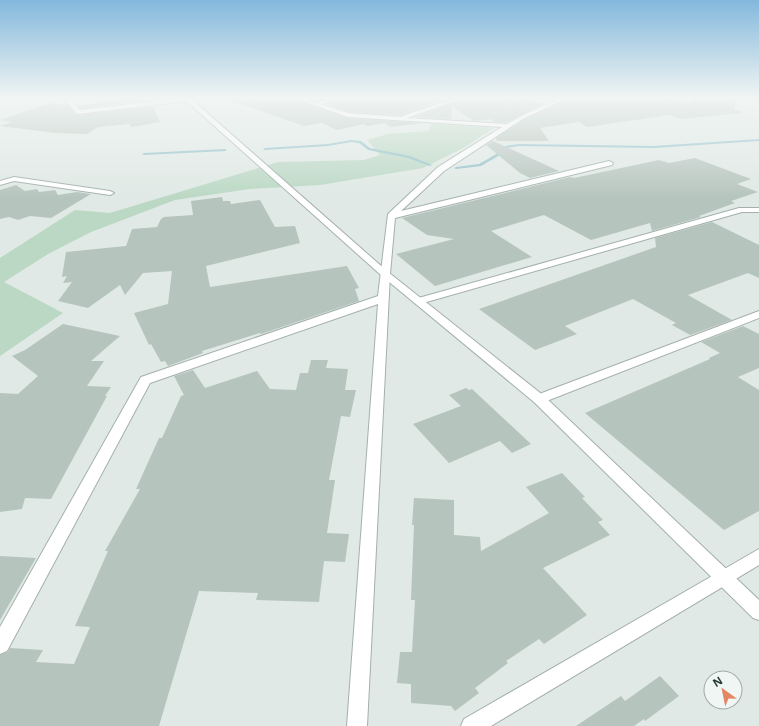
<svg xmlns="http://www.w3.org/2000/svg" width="759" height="726" font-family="'Noto Sans',sans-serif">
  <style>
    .green { fill: #bbd8c4 }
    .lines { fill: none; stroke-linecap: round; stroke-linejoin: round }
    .stream { fill: #8dbfc9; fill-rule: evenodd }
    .building { fill: #b6c4be }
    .minor-casing { stroke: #a4b0ac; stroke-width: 2 }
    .tertiary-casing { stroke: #a4b0ac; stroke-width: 2 }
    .minor { fill: #fff; fill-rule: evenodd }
    .tertiary { fill: #fff; fill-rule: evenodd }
  </style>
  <rect width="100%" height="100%" fill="#e0e9e5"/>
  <!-- green -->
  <path class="green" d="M432,124l62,4 -29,19 -42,21 -103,17 -70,4 -75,11 -84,32 -43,22 -44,28 59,31 -63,43v-98l75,-48 35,3 168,-51 86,-2 16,-5 -13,-15 21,-6 40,-3z"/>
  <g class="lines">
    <!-- stream -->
    <path class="stream" d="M759,139v2l-105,7 -135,-2 -12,2 -7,7 -19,11 -25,3 -2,-1 2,-1 23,-3 19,-11 7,-7 14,-2 135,2z
      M351,140l10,1 9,7 40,8 22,9 -2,1 -22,-8 -40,-8 -9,-7 -8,-1 -23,4 -63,4 -2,-1 2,-1 63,-4z
      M225,149h1v2l-82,4 -2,-1 2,-1z"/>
  </g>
  <!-- building -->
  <path class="building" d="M133,97h8l4,4 -64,7 -3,-2z
    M230,97h61l56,21 76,5 -33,4 -4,-4 -19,3 -3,-2 -27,6 -15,-7 -18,3 -74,-26z
    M347,97h105l-52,18 -52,-3 -22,-8z
    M468,97h53l21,7 -35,18h-14l-1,-3 -18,2 -22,-14 -1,12 -36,-2z
    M571,97h91l26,7 9,-7h40l-3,12 9,4 -63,6 -10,-4 -83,12 -8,-5 -39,6 9,13h-52l-1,-3 28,-18z
    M51,103l17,2 7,9 3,1 75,-8 7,15 -28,5 -3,-3 -31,3 -11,7 -31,-1 -56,-7 12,-4 -12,-2z
    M493,141l66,30 -29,7 -10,-5 -34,-28z
    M695,158l56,21 -14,5 21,8 -27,9 4,2 -36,13 2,1 -49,14 -2,-8 -59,17 -47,-25 -53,16 41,26 -97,29 -39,-32 58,-15 -27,-4 -25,-17 168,-41 4,1 85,-18 10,3z
    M16,185l9,6 12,-2 2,3 16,-2 3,5 19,-3 14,2 -40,24 -21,-2 -12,4 -9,-3 -9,2v-29z
    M222,197l1,4h7l1,3 29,-4 15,27 20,-1 5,17 -94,23 4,21 137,-21 12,22 -4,1 4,12 -98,33 -1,-1 -58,18 1,2 -35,13 -3,-5 -4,1 -10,-18 -2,1 -15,-32 34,-9 4,-33 -29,2 -18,22 -5,-10 -32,23 -30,-7 14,-19 -9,1 4,-7 -5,1 4,-25 60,-6 6,-17 25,-2 4,-8 3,-2 29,-2 -2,-14z
    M712,222l47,23v33l-11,-5 -60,22 44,25 -42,15 -18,-10 4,-2 -43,-24 -68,27 12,8 -42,16 -56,-41 177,-62 -1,-9z
    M63,324l57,12 -29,25h13l-17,25 24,1 -6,9h2l-56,103 -26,-1 -3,11 -22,3v-119l18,1 20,-18 -26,-20 13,-6z
    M743,326l16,8v34l-21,9 21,13v121l-35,19 -139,-117 125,-54 -1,-1 11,-5 -19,-11z
    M311,360h17l-2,8 22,1 -3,21h11l-6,27 -9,-1 -12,64h6l-8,53 22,1 -4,28 -21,-1 -5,41 -63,-2 2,-7 -59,-2 -40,135h-159v-71l8,-3 2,-4 33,2 -7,12 38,2 16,-37 -15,-1 33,-75h-3l35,-62h-4l23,-51h3l19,-42 3,-1 -10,-19 19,-6 12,18 52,-17 13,18 26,1 4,-17h8z
    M466,388l3,2 3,-1 59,55 -19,9 -12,-12 -51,22 -36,-39 48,-18 -12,-11z
    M562,473l23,24 -3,1 21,22 -5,2 12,13 -67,33 44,47 -43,29 -5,-5 -33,22 2,2 -33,25 4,5 -24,18 -4,-5 -40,-3v-19l-14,-1 3,-31h12l3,-52h-4l3,-75h-2l2,-27 40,2v35l26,2 1,14 68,-38 -23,-26z
    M0,556l36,2 -36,62z
    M660,676l19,20 -34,25 -1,-2 -10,7h-58l45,-30 4,5z"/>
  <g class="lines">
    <!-- minor casing -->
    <g class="minor-casing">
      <path id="minor" d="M63,97h6l11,13 107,-13 3,2 -3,2 -109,13 -2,-1z
        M292,97c9,0 20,5 25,5 10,-1 18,-5 29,-5l-25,7 27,9 53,4 1,-1 56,-19h9l-60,21 100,6 12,-7 27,-13 -24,-7h11l18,5 11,-5h8l-47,22 -79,52 -43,40 208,-50 4,2 -1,2 -217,53 -5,56 -23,452h-20l31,-422 -228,79 -143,268 -7,3v-27l141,-250 237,-81 10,-82 50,-47 64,-40 -155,-10z
        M663,97l24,2 2,-2h7l-8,6z
        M14,177l96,14 4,2 -4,2 -96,-14 -14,4v-4z
        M739,208h20v4h-17l-319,91h-8l-1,-2 1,-2z
        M759,311v7l-215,84 -5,1 -5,-1 -1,-3 1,-3z
        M759,549v16l-268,161h-30l3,-7z"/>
    </g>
    <!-- tertiary casing -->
    <g class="tertiary-casing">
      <path id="tertiary" d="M182,97h7l199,175 156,124 215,204v20l-6,-2 -219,-216 -152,-126z"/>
    </g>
    <!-- minor -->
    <use href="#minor" class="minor"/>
    <!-- tertiary -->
    <use href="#tertiary" class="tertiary"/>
  </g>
  <!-- sky -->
  <linearGradient id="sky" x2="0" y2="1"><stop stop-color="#83b8dc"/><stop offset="0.49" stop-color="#f1f5f3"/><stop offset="1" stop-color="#f1f5f3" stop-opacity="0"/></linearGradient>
  <rect width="759" height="199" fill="url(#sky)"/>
  <!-- north arrow -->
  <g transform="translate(723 690) rotate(327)"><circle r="19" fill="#f0f6f3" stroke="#9eaaa6"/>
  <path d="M0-3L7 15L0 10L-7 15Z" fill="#e38664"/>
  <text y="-6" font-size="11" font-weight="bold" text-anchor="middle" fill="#233832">N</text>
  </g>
</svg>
